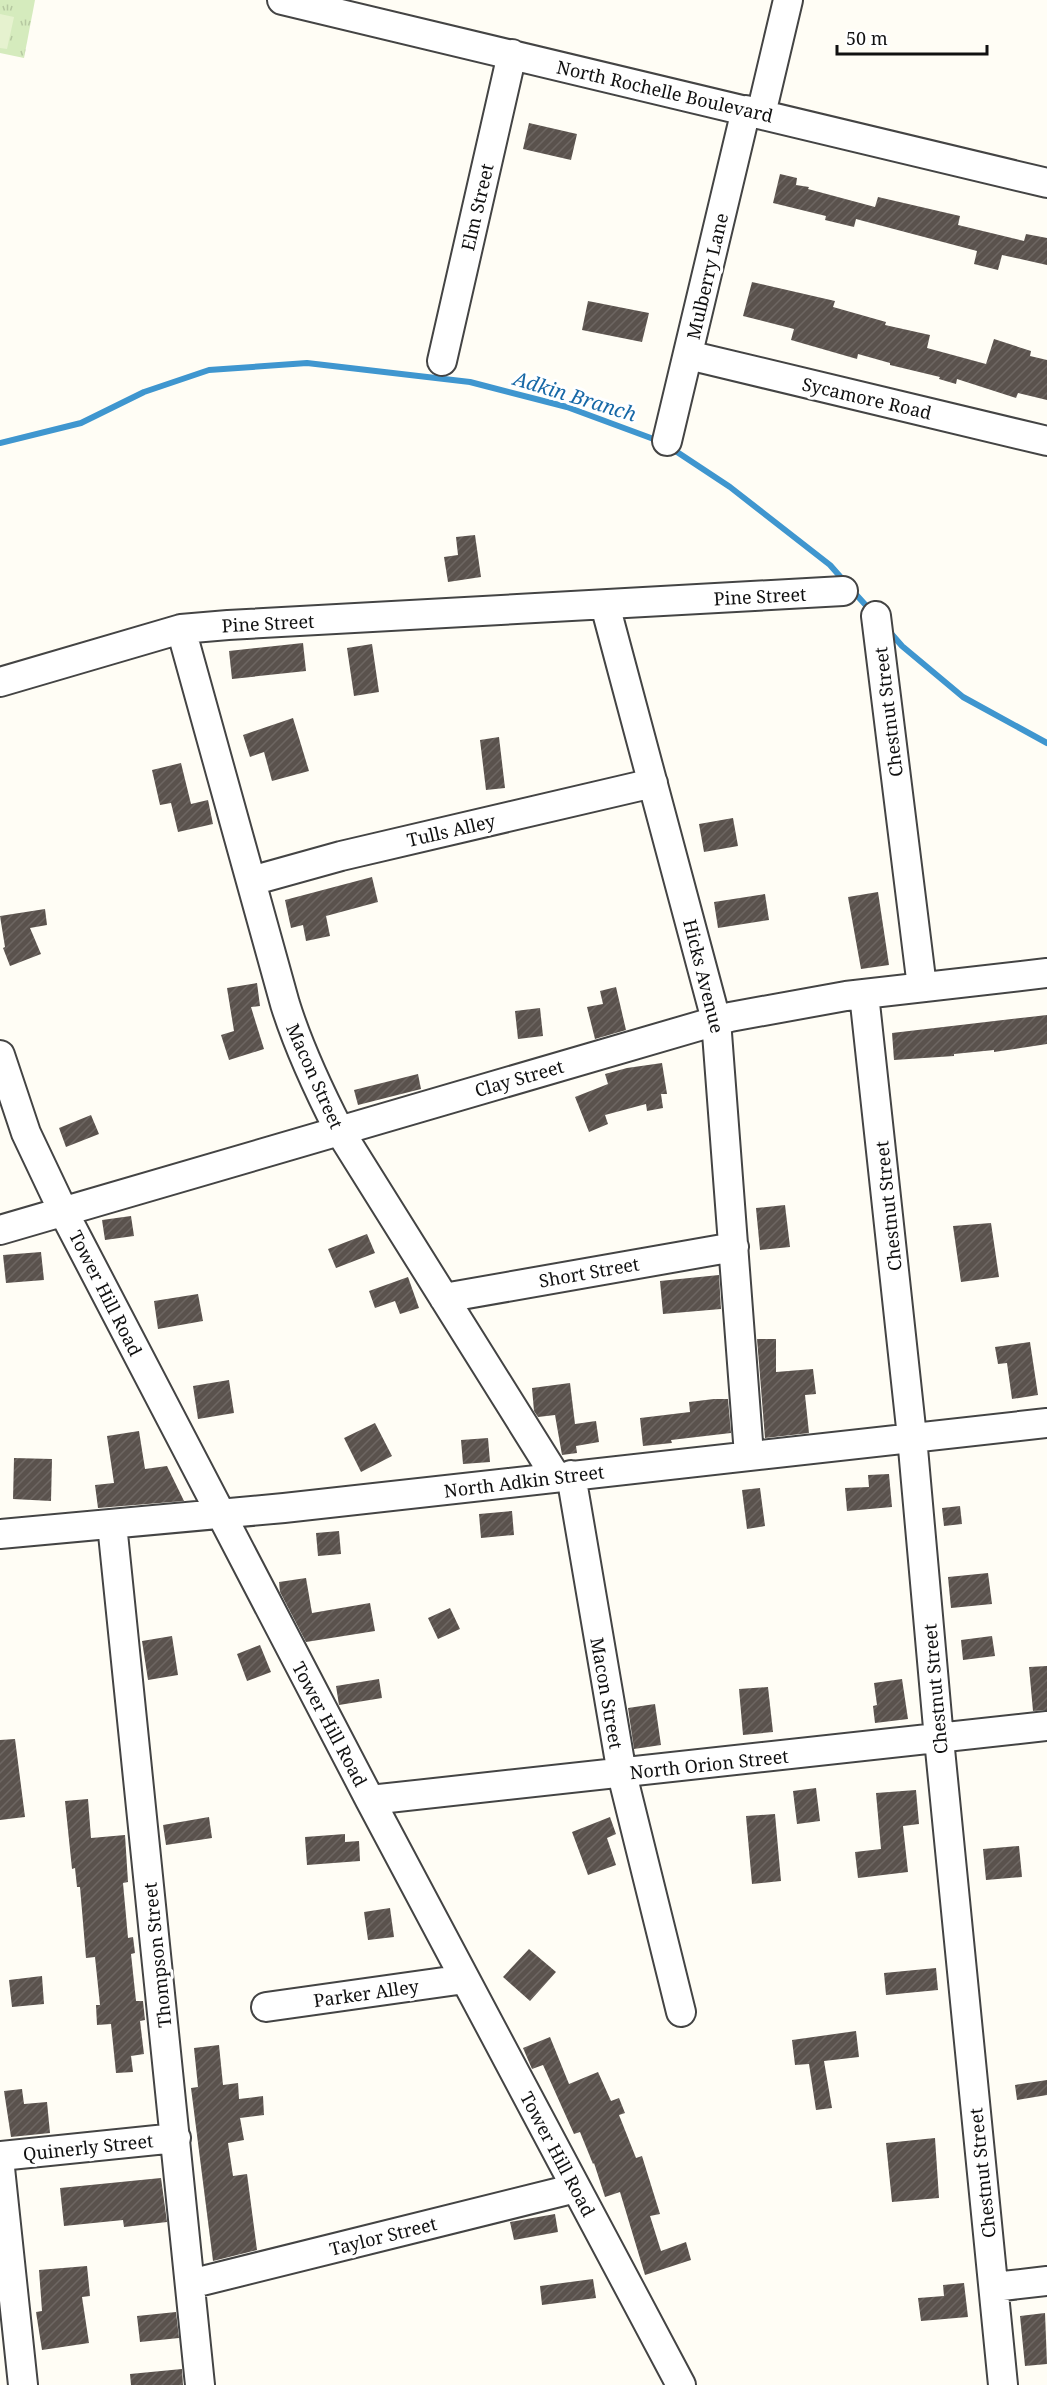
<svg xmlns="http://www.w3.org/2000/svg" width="1047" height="2385" font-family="'Noto Serif',serif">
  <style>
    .grass { fill: url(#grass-tufts) }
    .pitch { fill: #e6f2cf }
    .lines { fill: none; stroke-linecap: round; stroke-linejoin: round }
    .stream { stroke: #3f96cf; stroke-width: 6 }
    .building { fill: url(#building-hatch) }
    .minor-casing { stroke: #444; stroke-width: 32 }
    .minor { stroke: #fff; stroke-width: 28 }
    .labels { text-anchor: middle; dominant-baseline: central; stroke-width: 6; stroke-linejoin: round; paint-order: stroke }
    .street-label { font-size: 18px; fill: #111; stroke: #fff }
    .water-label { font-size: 20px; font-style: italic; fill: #1768a6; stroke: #fff }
  </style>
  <defs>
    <pattern id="grass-tufts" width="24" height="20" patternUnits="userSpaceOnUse" patternTransform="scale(1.5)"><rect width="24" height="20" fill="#d5ebbd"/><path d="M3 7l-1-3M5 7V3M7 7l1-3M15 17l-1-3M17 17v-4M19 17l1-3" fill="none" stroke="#b6c8a1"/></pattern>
    <pattern id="building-hatch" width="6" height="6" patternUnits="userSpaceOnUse" patternTransform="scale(1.5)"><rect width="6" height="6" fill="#5a524d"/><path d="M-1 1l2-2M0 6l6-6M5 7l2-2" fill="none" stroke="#6d6662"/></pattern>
  </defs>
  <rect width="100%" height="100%" fill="#fffdf5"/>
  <!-- grass -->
  <path class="grass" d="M0,0h35l-11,58 -24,-5z"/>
  <!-- pitch -->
  <path class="pitch" d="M0,14l14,3 -7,32 -7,-1z"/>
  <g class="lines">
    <!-- stream -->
    <path class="stream" d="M0,443l81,-20 63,-31 65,-22 98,-7 163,19 97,25 92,34
      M671,448l59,39 100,78 15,17
      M852,590l19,21
      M888,630l14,16 61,51 84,46"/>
  </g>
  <!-- building -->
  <path class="building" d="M529,123l48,11 -6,26 -48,-11z
    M780,174l17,4 -1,7 13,2 -1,2 67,18 3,-10 82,19 -2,9 66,16 2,-7 21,4v27l-45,-10 -4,15 -24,-6 3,-13 -121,-32 -2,8 -29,-7 1,-4 -53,-13z
    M752,282l83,19 -2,6 53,15 -1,3 45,10 -3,13 59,16 8,-25 37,12 -1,5 17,4v40l-29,-7 -2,5 -59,-19 -1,5 -17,-5 1,-2 -50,-12v-2l-32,-9 -1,5 -66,-19 3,-11 -51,-13z
    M588,301l61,12 -7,29 -60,-12z
    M475,535l6,42 -33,5 -4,-25 14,-2 -2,-18z
    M303,643l3,28 -74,8 -3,-28z
    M372,644l7,48 -25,4 -7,-48z
    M293,718l16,53 -37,10 -8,-29 -14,5 -7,-22z
    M499,737l6,51 -19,2 -6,-50z
    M181,763l10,41 17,-4 5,24 -35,8 -7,-29 -11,2 -8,-35z
    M733,818l5,28 -34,6 -5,-28z
    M372,877l6,25 -52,14 4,20 -24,5 -3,-16 -12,3 -6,-28z
    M878,892l11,73 -28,4 -13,-72z
    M765,894l4,26 -51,8 -4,-26z
    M45,909l2,16 -17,3 11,26 -31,12 -7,-18 2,-1 -5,-31z
    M257,983l3,23 -9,1 13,42 -35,11 -8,-25 13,-4 -7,-43z
    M616,987l10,43 -31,9 -8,-32 16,-3 -3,-13z
    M540,1008l3,28 -25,3 -3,-28z
    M1047,1015v29l-53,8v-2l-40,4v2l-60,4 -2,-27z
    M662,1063l5,31h-6l2,14 -16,3 -1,-7 -41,11 3,9 -19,8 -14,-35 33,-13 -3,-10 22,-6z
    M418,1074l3,15 -63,16 -4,-15z
    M91,1115l8,19 -33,13 -7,-19z
    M785,1205l5,42 -30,3 -4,-42z
    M131,1216l3,20 -29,4 -3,-20z
    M991,1223l8,54 -38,5 -8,-56z
    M367,1234l8,19 -39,15 -8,-19z
    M41,1252l3,28 -38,3 -3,-28z
    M719,1275l2,34 -58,5 -3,-33z
    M408,1277l11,31 -19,6 -5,-13 -20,7 -6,-17z
    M198,1294l5,27 -45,8 -4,-28z
    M757,1339h19v33l37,-3 3,25 -11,1 4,38 -44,5z
    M1030,1342l8,53 -26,4 -5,-36 -9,1 -3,-17z
    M229,1380l5,33 -36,6 -5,-33z
    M570,1383l5,41 21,-3 3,21 -23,4 1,7 -15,2 -7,-40 -17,2 -4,-6 -2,-23z
    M714,1399h14l3,34 -60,7 1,3 -29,3 -3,-28 50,-6 -1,-10z
    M375,1423l17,33 -31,16 -17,-34z
    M139,1431l6,38 22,-3 17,35 -86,7 -3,-23 19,-2 -7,-47z
    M488,1438l2,24 -27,2 -2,-24z
    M14,1458l38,1 -1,42 -38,-2z
    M889,1474l3,33 -45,4 -2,-23 24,-1 -1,-12z
    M760,1488l5,38 -18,3 -5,-39z
    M960,1506l2,18 -18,2 -2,-18z
    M512,1511l2,24 -33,3 -2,-24z
    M339,1531l2,23 -23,2 -2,-23z
    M988,1573l4,31 -41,4 -3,-31z
    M306,1578l6,35 58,-10 5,28 -69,11 -26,-50 -1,-10z
    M450,1608l10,21 -22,10 -10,-21z
    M172,1636l6,39 -30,5 -6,-39z
    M992,1636l3,20 -32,4 -2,-20z
    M260,1645l11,27 -24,9 -10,-27z
    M1047,1666v44l-14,1 -4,-44z
    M379,1679l3,19 -43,7 -3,-19z
    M902,1679l6,40 -33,4 -2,-17 4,-1 -3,-22z
    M768,1687l5,45 -30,3 -4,-46z
    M655,1704l6,41 -27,4 -6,-41z
    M15,1739l10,78 -25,3v-80z
    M816,1788l4,33 -23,3 -4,-33z
    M916,1790l3,34 -16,2 5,46 -50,6 -3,-26 26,-3 -5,-56z
    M88,1799l3,39 34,-3 3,47 -5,1 5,55 5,-1 2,16 -4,1 5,47h7l2,19 -5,1 4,33 -13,2 2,16 -17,1 -5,-49 -14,1 -1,-20h4l-5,-48 -9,1 -6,-71h-3l-2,-19 -3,1 -7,-68z
    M775,1814l6,67 -29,3 -6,-68z
    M209,1817l3,21 -46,7 -3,-20z
    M610,1817l6,17 -9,4 9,27 -28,10 -16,-43z
    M345,1834v8l14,-1 1,20 -53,4 -2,-28z
    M1019,1846l3,31 -36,3 -3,-31z
    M390,1908l4,29 -26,3 -4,-28z
    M529,1949l27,23 -26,29 -27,-24z
    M936,1968l2,22 -52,5 -2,-22z
    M42,1976l2,28 -32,3 -3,-27z
    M856,2031l3,26 -35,4 8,47 -16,2 -7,-46 -14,1 -3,-25z
    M550,2037l19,47 29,-12 13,29 8,-3 6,15 -6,2 17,43 6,-2 18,58 -10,2 11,35 25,-9 5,18 -46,15 -25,-83 -15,5 -11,-34 -1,1 -13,-32 -6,2 -31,-69 -11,4 -9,-21z
    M219,2045l4,40 15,-2 1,16 24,-3 1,19 -24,3 4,22 -16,3 5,33 14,-2 10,76 -44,11 -22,-173 7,-1 -4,-39z
    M1047,2080v15l-30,5 -2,-15z
    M22,2089l2,15 23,-2 3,31 -39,4 -7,-46z
    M935,2138l4,60 -47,4 -6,-59z
    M161,2178l6,44 -43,5 -1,-7 -59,6 -4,-38z
    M555,2214l3,18 -44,8 -4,-18z
    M87,2266l3,30 -8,1 7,46 -47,7 -6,-38 6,-1 -3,-41z
    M593,2279l3,19 -54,7 -2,-19z
    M964,2283l4,34 -47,4 -3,-23 26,-2 -1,-11z
    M176,2312l3,26 -39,4 -3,-26z
    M1045,2313l2,51 -22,2 -5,-50z
    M182,2369l1,16h-52l-1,-11z"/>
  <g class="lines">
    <!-- minor casing -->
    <g class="minor-casing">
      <path id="minor" d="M282,0l765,183
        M761,114l27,-114
        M688,355l359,86
        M442,361l70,-307
        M667,441l79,-331
        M605,605l111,415 33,435
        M876,616l46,371
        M181,629l104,375c14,45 33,85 54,126l217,347
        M0,682l181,-53 47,-4 615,-34
        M251,881l90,-25 312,-73
        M864,994l48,443 27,302 64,646
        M0,1055l26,78 37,78 307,589 311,585
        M0,1230l730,-213 116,-21 201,-23
        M444,1298l290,-51
        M571,1475l51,299 59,238
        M112,1524l88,861
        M0,1534l284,-26 763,-85
        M370,1800l677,-74
        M266,2007l199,-28
        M0,2156l176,-18
        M0,2168l23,217
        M190,2284l386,-96
        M994,2287l53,-6"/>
    </g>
    <!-- minor -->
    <use href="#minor" class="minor"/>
  </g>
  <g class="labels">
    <!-- street labels -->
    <g class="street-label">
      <text transform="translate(665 91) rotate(13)">North Rochelle Boulevard</text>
      <text transform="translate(477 207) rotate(-77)">Elm Street</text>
      <text transform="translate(707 276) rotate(-77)">Mulberry Lane</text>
      <text transform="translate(867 398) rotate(13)">Sycamore Road</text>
      <text transform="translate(760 596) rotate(-3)">Pine Street</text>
      <text transform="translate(268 623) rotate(-3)">Pine Street</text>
      <text transform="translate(888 712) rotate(-97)">Chestnut Street</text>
      <text transform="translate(451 830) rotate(-13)">Tulls Alley</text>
      <text transform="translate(704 976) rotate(76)">Hicks Avenue</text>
      <text transform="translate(315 1076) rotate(66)">Macon Street</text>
      <text transform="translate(519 1078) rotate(-16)">Clay Street</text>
      <text transform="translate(888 1206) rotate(-96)">Chestnut Street</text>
      <text transform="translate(589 1272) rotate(-10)">Short Street</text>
      <text transform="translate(106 1293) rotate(63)">Tower Hill Road</text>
      <text transform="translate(524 1481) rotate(-7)">North Adkin Street</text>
      <text transform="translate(935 1689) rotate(-95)">Chestnut Street</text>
      <text transform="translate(607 1693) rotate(80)">Macon Street</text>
      <text transform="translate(330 1724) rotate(62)">Tower Hill Road</text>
      <text transform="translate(709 1764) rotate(-6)">North Orion Street</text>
      <text transform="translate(157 1955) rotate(-96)">Thompson Street</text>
      <text transform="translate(366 1993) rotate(-8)">Parker Alley</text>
      <text transform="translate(88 2147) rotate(-6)">Quinerly Street</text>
      <text transform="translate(558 2154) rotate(62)">Tower Hill Road</text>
      <text transform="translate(982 2173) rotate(-96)">Chestnut Street</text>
      <text transform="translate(383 2236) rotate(-14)">Taylor Street</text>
    </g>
    <!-- water labels -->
    <g class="water-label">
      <text transform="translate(575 396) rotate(17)">Adkin Branch</text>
    </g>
  </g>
  <!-- scale -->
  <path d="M837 45v9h150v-9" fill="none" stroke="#111111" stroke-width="3"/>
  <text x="846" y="45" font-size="18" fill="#111111" stroke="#ffffff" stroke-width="4.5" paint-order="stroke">50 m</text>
</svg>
